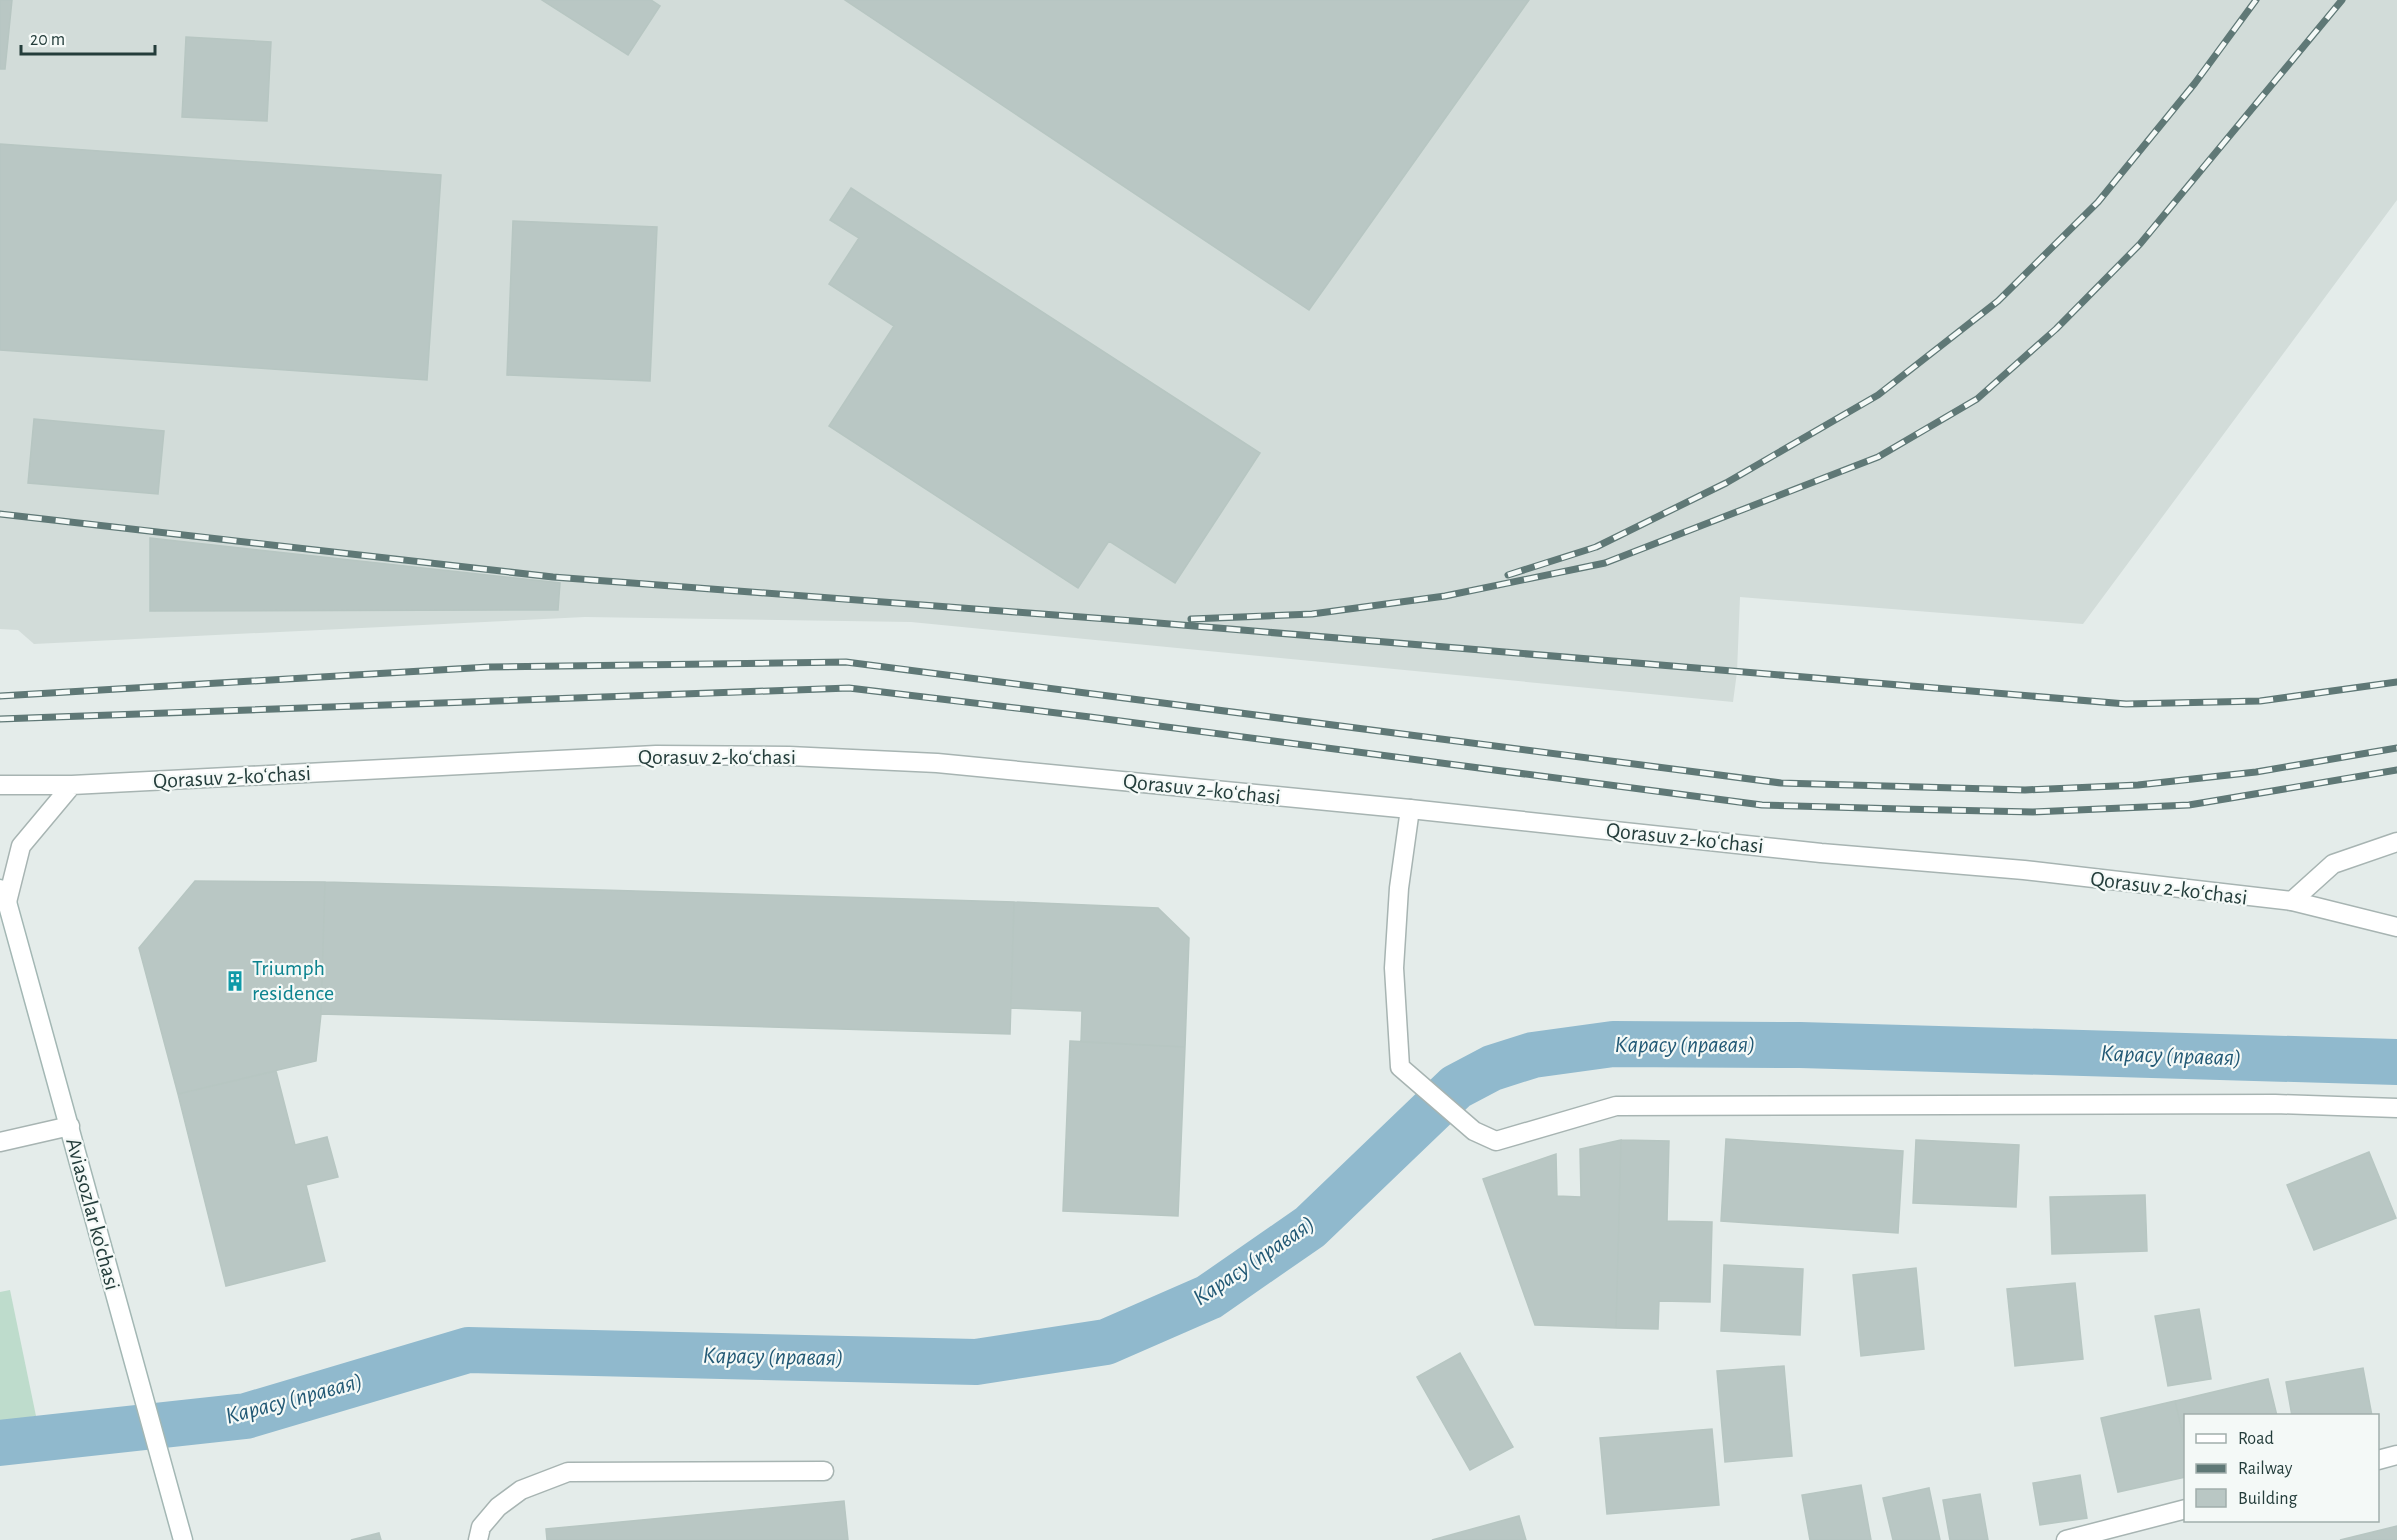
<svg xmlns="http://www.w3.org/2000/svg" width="2397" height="1540" font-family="'Alegreya Sans',sans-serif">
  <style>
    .built { fill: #d2dcd9 }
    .green { fill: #bedccc }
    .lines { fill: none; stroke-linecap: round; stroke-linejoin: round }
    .canal { stroke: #90b9cd; stroke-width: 46 }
    .building { fill: #b9c7c4; stroke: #b7c6c2; stroke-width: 1.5 }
    .service-casing { stroke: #a7b4b2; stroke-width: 21 }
    .minor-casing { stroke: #a7b4b2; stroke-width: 21 }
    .tertiary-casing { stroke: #a7b4b2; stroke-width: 21 }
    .secondary-casing { stroke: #a3b7b4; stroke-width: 21 }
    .service { stroke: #fff; stroke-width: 18 }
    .minor { stroke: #fff; stroke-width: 18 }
    .tertiary { stroke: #fff; stroke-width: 18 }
    .secondary { stroke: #fff; stroke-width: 18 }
    .rail-casing { stroke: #5f7876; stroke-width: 7 }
    .rail { stroke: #f4f9f7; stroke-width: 4.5; stroke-dasharray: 14; stroke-linecap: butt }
    .labels { text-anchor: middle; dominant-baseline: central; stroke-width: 4.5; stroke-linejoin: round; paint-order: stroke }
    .street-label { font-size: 22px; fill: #243d3b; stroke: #f4f9f7 }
    .culture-label { font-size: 22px; fill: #0d838f; stroke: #f4f9f7; text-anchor: start }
    .water-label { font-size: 24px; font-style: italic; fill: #225975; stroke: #f4f9f7 }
  </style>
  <rect width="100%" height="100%" fill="#e4ecea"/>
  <!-- built -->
  <path class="built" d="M0,0h2397v200l-314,424 -343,-27 -3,75 -4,30 -822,-80 -326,-5 -551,27 -16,-14 -18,-1z"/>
  <!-- green -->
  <path class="green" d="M10,1290l26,126 -36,6v-130z"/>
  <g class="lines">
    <!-- canal -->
    <path class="canal" d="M0,1443l246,-27 222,-66 508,12 130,-20 103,-45 101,-70 146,-140 36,-19 41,-13 80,-11 187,1 597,17"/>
  </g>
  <!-- building -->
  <path class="building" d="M0,0h12l-7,69h-5z
    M542,0h109l9,6 -32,49z
    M845,0h684l-220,310z
    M186,37l85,5 -4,79 -85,-4z
    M0,144l441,31 -14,205 -427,-30z
    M851,188l409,265 -85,130 -66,-42 -31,47 -249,-162 65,-100 -65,-42 30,-46 -29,-18z
    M513,221l144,6 -7,154 -143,-6z
    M34,419l130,12 -6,63 -130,-11z
    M150,538l410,45 -2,27 -408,1z
    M195,881l130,1 -4,132 -5,47 -138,33 -39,-146z
    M325,882l689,20 -4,132 -689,-20z
    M1014,902l144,6 31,30 -4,109 -104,-5 1,-31 -71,-3z
    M1070,1041l115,6 -7,169 -115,-5z
    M276,1071l19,74 32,-8 11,40 -32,8 19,76 -99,25 -48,-192z
    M1726,1139l177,12 -5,82 -177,-12z
    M1621,1140l48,1 -2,80 45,1 -2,80 -51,-1 -1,28 -42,-1z
    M1621,1140l-5,188 -81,-3 -52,-146 73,-25 1,42 24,1 -1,-48z
    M1916,1140l103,5 -3,62 -103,-4z
    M2369,1152l27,66 -82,32 -27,-65z
    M2145,1195l2,56 -95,3 -2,-57z
    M1724,1265l79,4 -3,66 -79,-4z
    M1916,1268l8,81 -63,7 -8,-81z
    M2075,1283l8,76 -68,7 -8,-77z
    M2199,1309l12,70 -43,7 -13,-70z
    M1460,1353l53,94 -43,23 -53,-93z
    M1784,1366l8,90 -67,6 -8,-91z
    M2363,1368l9,48h-80l-6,-34z
    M2268,1379l9,37h-91v32l-11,-47z
    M2175,1401l11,47v29l-68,15 -17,-74z
    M1712,1429l7,76 -112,9 -7,-76z
    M2080,1475l7,43 -47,7 -7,-42z
    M1861,1485l10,55h-61l-8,-45z
    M1929,1488l11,52h-47l-10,-42z
    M1980,1494l8,46h-38l-7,-40z
    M844,1501l4,39h-301l-1,-11z
    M1519,1516l7,24h-94z
    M2397,1526v14h-57z
    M379,1533l2,7h-30z"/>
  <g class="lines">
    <!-- service casing -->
    <g class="service-casing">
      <path id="service" d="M1410,809l-11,79 -5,80 6,99 74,64 22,10 120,-35 659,-2 122,4
        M2292,901l41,-37 64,-22
        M0,1142l70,-16
        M478,1540l3,-13 17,-20 23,-17 47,-18 256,-1"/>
    </g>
    <!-- minor casing -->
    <g class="minor-casing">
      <path id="minor" d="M2378,1460l19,-5
        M2066,1540l120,-31"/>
    </g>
    <!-- tertiary casing -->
    <g class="tertiary-casing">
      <path id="tertiary" d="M0,785h72l584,-30 133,1 148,7 473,46 411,44 203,17 268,31 105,26
        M7,902l14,-56 51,-61"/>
    </g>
    <!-- secondary casing -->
    <g class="secondary-casing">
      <path id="secondary" d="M0,889l7,13 176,638"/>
    </g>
    <!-- service -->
    <use href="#service" class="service"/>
    <!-- minor -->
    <use href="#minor" class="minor"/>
    <!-- tertiary -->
    <use href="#tertiary" class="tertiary"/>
    <!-- secondary -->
    <use href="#secondary" class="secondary"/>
    <!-- rail casing -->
    <g class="rail-casing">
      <path id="rail" d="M0,514l553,63 581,44 992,83 134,-3 137,-19
        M1508,575l88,-28 130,-64 152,-88 120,-94 100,-99 97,-119 61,-83
        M1191,619l121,-5 133,-18 160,-33 273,-106 99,-58 79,-70 84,-85 202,-244
        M0,696l489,-29 357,-5 935,121 244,7 113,-5 118,-13 141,-24
        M0,719l849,-31 241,29 672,88 139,4 132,3 156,-7 208,-35"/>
    </g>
    <!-- rail -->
    <use href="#rail" class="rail"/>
  </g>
  <!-- icons -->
  <defs>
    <g id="building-bare" transform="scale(1.62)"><path d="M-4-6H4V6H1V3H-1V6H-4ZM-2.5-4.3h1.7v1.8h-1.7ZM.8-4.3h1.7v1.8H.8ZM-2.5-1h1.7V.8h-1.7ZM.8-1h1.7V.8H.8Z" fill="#0f9aa8" stroke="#f4f9f7" stroke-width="2.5" paint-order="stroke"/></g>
  </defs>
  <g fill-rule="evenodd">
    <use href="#building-bare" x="235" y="981"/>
  </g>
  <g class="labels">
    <!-- street labels -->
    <g class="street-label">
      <text x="717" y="757">Qorasuv 2-koʻchasi</text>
      <text transform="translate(232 777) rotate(-3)">Qorasuv 2-koʻchasi</text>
      <text transform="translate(1202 789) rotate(6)">Qorasuv 2-koʻchasi</text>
      <text transform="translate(1685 838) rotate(6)">Qorasuv 2-koʻchasi</text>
      <text transform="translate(2169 888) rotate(7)">Qorasuv 2-koʻchasi</text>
      <text transform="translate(93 1214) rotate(75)">Aviasozlar ko'chasi</text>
    </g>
    <!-- culture labels -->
    <g class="culture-label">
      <text x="252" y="968">Triumph<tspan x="252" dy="25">residence</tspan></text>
    </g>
    <!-- water labels -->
    <g class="water-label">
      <text x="1685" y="1045">Карасу (правая)</text>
      <text transform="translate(2171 1056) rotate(2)">Карасу (правая)</text>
      <text transform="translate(1254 1261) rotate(-34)">Карасу (правая)</text>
      <text transform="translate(773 1357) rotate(1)">Карасу (правая)</text>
      <text transform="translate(294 1399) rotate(-15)">Карасу (правая)</text>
    </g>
  </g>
  <!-- legend -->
  <rect x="2184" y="1414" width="195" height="108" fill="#f4f9f7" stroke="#a1aeac" stroke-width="1.5"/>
  <rect x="2196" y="1434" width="30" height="9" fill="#ffffff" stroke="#a1aeac" stroke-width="1.5"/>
  <text x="2238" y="1444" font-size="18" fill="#243d3b">Road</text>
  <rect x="2196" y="1464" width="30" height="9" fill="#5f7876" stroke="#a1aeac" stroke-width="1.5"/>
  <text x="2238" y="1474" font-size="18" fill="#243d3b">Railway</text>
  <rect x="2196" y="1489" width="30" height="18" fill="#b9c7c4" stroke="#a1aeac" stroke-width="1.5"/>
  <text x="2238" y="1504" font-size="18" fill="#243d3b">Building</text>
  <!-- scale -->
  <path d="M21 45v9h134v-9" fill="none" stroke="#243d3b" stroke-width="3"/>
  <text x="30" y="45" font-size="18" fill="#243d3b" stroke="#f4f9f7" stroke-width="4.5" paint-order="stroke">20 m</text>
</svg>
